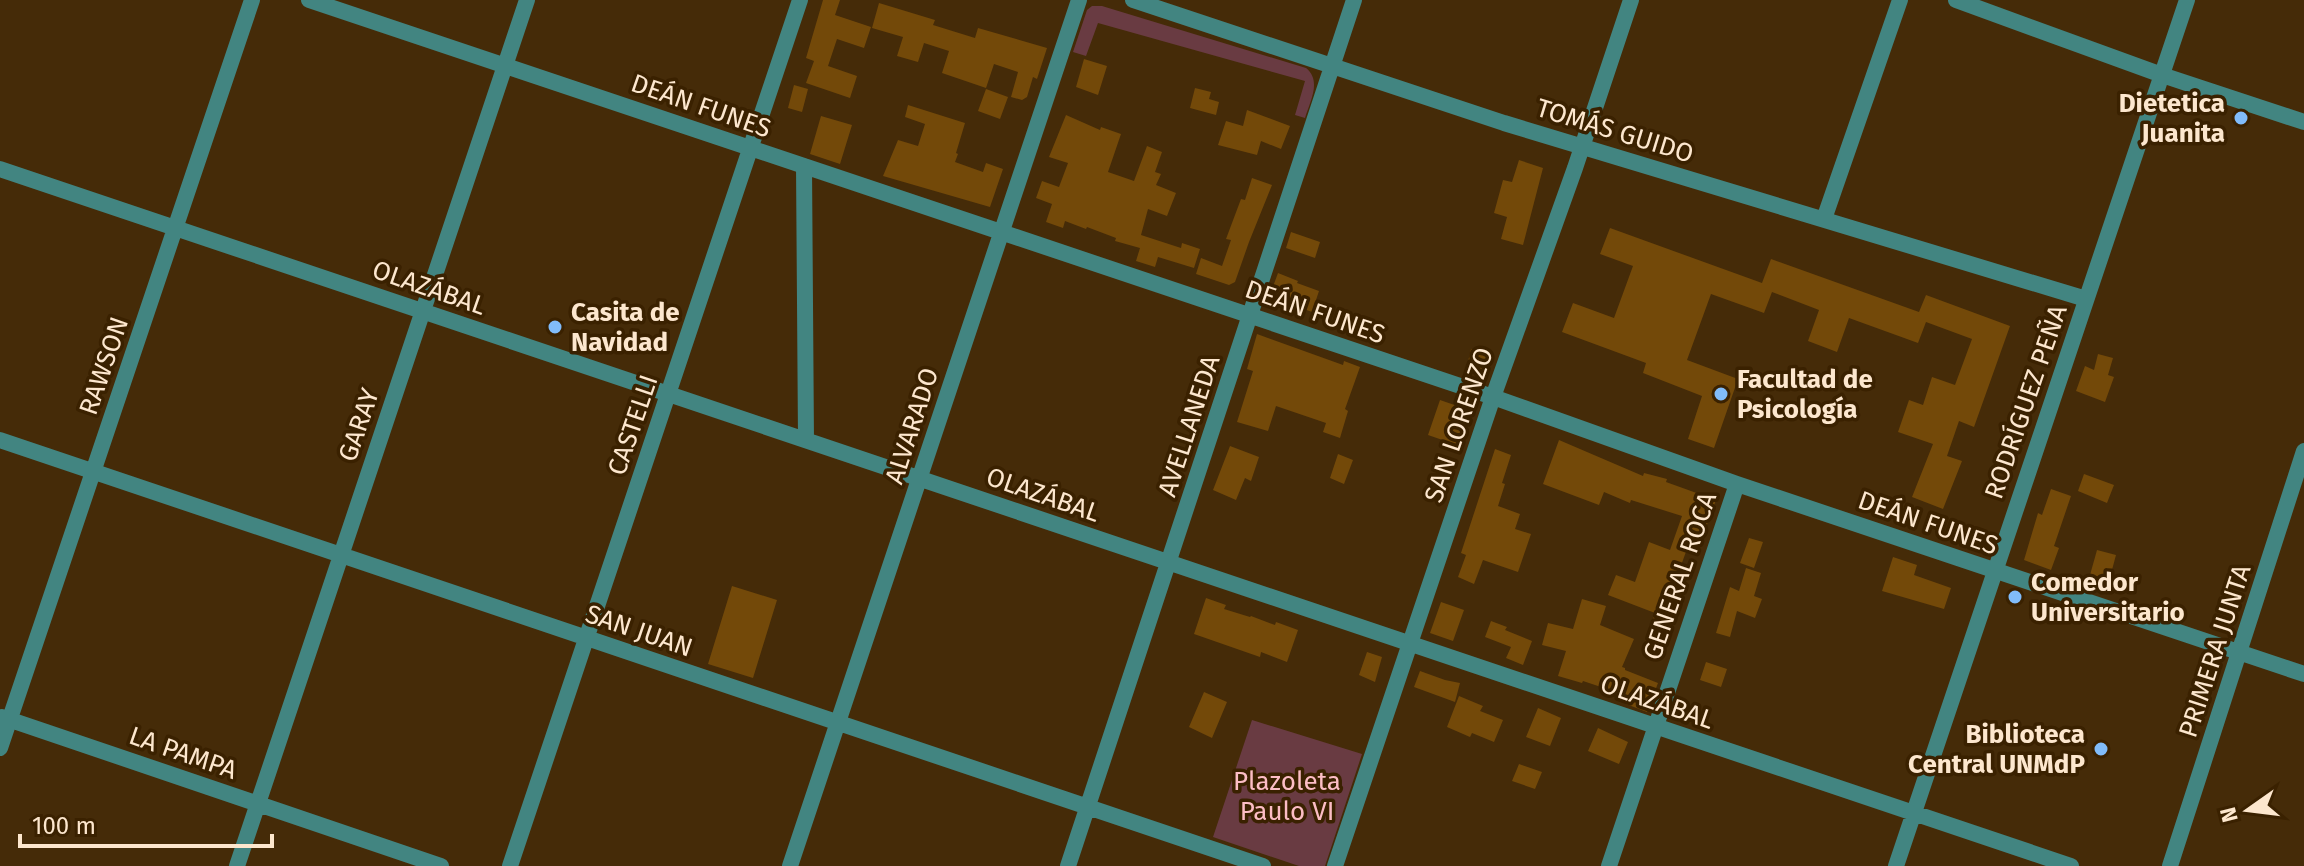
<svg xmlns="http://www.w3.org/2000/svg" width="2304" height="866" font-family="'Fira Sans',sans-serif">
  <style>
    .green { fill: #693b42 }
    .building { fill: #734909 }
    .lines { fill: none; stroke-linecap: round; stroke-linejoin: round }
    .street { stroke: #428581; stroke-width: 16 }
    .poi-dot { fill: #81bcfa; stroke: #3a2100; stroke-width: 3 }
    .labels { text-anchor: middle; dominant-baseline: central; stroke-width: 7; stroke-linejoin: round; paint-order: stroke }
    .poi-label { font-size: 26px; font-weight: bold; fill: #fde7ce; stroke: #3a2100; text-anchor: start }
    .street-label { font-size: 26px; fill: #fde7ce; stroke: #3a2100 }
    .park-label { font-size: 26px; fill: #fcbdc5; stroke: #3a2100 }
  </style>
  <rect width="100%" height="100%" fill="#452b08"/>
  <!-- green -->
  <path class="green" d="M1092,6h10l204,62c16,13 4,33 -1,50l-10,-3 10,-34 -207,-58 -12,33 -13,-4 14,-42z
    M1252,720l110,34 -37,112h-26l-86,-29z"/>
  <!-- building -->
  <path class="building" d="M823,0h17l-5,15 36,12 -7,21 -27,-9 -9,27 29,10 -7,22 -44,-15 8,-22 -8,-3z
    M879,3l56,17 -2,5 42,13 3,-10 69,20 -10,31 -4,-2 -6,20 -5,3 -11,-3 7,-25 -24,-8 -8,24 -44,-15 7,-22 -25,-8 -6,19 -21,-6 6,-19 -31,-9z
    M1084,59l23,7 -9,29 -22,-8z
    M794,85l14,4 -6,23 -14,-4z
    M1195,88l16,4 -2,7 10,3 -3,13 -26,-7z
    M986,89l22,8 -8,22 -22,-8z
    M908,105l57,18 -9,30 2,1 -3,8 28,10 3,-9 17,6 -13,38 -107,-31 15,-36 20,6 7,-22 -20,-7z
    M1247,110l43,16 -9,23 -20,-8 -4,14 -39,-10 8,-24 17,5z
    M1066,115l34,15 1,-3 20,7 -13,38 26,9 13,-35 15,6 -7,20 6,2 -5,11 20,8 -9,23 -19,-7 -7,26 40,13 1,-5 18,6 -6,19 -36,-11 -3,10 -19,-6 4,-13 -25,-7 1,-3 -29,-11 -1,2 -21,-8 -2,7 -17,-6 6,-18 -16,-6 6,-17 17,6 9,-24 -19,-6z
    M821,116l31,9 -12,39 -30,-10z
    M1519,160l24,8 -20,77 -22,-6 6,-22 -13,-4 9,-33 9,2z
    M1252,178l20,7 -23,57 -14,40 -6,3 -33,-11 5,-16 21,8 9,-26 -5,-1 15,-40 4,1z
    M1610,228l152,55 9,-24 148,53 7,-17 84,31 -36,101 -15,-6 -12,35 15,5 -19,48 -31,-12 21,-53 -35,-12 11,-32 14,5 9,-28 23,8 17,-46 -46,-17 -8,21 -69,-25 -12,34 -29,-11 11,-31 -47,-18 -8,21 -53,-19 -24,66 51,19 -24,69 -26,-9 14,-43 -59,-23 3,-10 -84,-31 11,-29 41,15 19,-52 -33,-12z
    M1291,232l29,10 -5,16 -29,-10z
    M1278,273l20,8 -1,2 22,8 -7,21 -16,-6 2,-5 -27,-9z
    M1257,334l86,31 1,-4 16,6 -15,42 3,2 -8,27 -17,-6 3,-9 -50,-17 -8,25 -31,-9 16,-51 -6,-2z
    M1471,349l20,5 -4,20 -21,-4z
    M2098,354l15,4 -5,17 6,2 -9,25 -29,-11 9,-25 9,4z
    M1440,400l29,10 -12,35 -29,-10z
    M1559,440l84,36 1,-3 23,6 -1,3 50,18 -19,52 -10,-3 -16,44 8,2 -16,57 -19,-6 11,-33 -47,-18 8,-20 19,7 14,-40 21,8 12,-34 -51,-16 -1,3 -26,-11 -5,13 -56,-21z
    M1230,446l29,11 -8,24 -6,-3 -9,22 -23,-10z
    M1495,449l16,6 -9,28 3,1 -7,22 22,8 -5,15 16,5 -13,38 -35,-12 -9,24 -16,-7 8,-22 -5,-2z
    M1338,454l15,6 -9,24 -14,-6z
    M2084,474l30,11 -7,18 -29,-12z
    M2051,489l20,7 -17,50 5,2 -8,22 -27,-10 14,-47 4,2z
    M1749,538l14,4 -9,26 -14,-5z
    M2097,550l19,5 -7,26 -19,-6z
    M1893,557l24,8 -3,10 37,13 -7,21 -62,-18z
    M1746,568l15,5 -7,23 8,3 -7,19 -18,-7 -7,26 -14,-4 14,-46 9,4z
    M732,586l45,14 -24,78 -45,-14z
    M1206,598l20,7 -2,4 26,8 1,-1 24,9 1,-3 22,8 -11,32 -26,-10 -1,5 -66,-23z
    M1582,599l24,7 -6,19 34,14 -12,28 3,1v2l33,13 -11,29 -21,-8 2,-8 -45,-15 -1,2 -24,-7 8,-25 -24,-6 6,-22 25,6z
    M1441,602l23,8 -11,31 -23,-8z
    M1491,621l16,6 -2,3 27,11 -9,24 -17,-7 5,-11 -26,-10z
    M1367,652l15,5 -7,25 -16,-7z
    M1706,662l21,7 -6,18 -21,-7z
    M1420,671l25,9 15,3 -5,19 -41,-15z
    M1204,692l23,10 -15,36 -23,-11z
    M1459,696l24,10 -3,5 23,9 -9,22 -22,-9 -2,4 -23,-10z
    M1538,708l23,10 -11,28 -24,-9z
    M1598,728l30,14 -9,22 -31,-13z
    M1519,764l23,8 -7,17 -23,-8z"/>
  <g class="lines">
    <!-- street -->
    <path class="street" d="M309,0l1184,397 244,87 567,190
      M1133,0l371,123 582,176
      M1956,0l206,75 142,47
      M804,166l2,274
      M0,169l2071,697
      M1824,219l76,-219
      M0,440l1263,426
      M2,717l439,149
      M0,748l252,-748
      M237,866l290,-866
      M510,866l290,-866
      M790,866l289,-866
      M1068,866l286,-866
      M1335,866l158,-469 82,-229 56,-168
      M1609,866l128,-382
      M1896,866l291,-866
      M2170,866l134,-415"/>
  </g>
  <!-- markers -->
  <g class="poi-dot">
    <circle cx="2241" cy="118" r="8"/>
    <circle cx="555" cy="327" r="8"/>
    <circle cx="1721" cy="394" r="8"/>
    <circle cx="2015" cy="597" r="8"/>
    <circle cx="2101" cy="749" r="8"/>
  </g>
  <g class="labels">
    <!-- poi labels -->
    <g class="poi-label">
      <text x="2225" y="103" text-anchor="end">Dietetica<tspan x="2225" dy="30">Juanita</tspan></text>
      <text x="571" y="312">Casita de<tspan x="571" dy="30">Navidad</tspan></text>
      <text x="1737" y="379">Facultad de<tspan x="1737" dy="30">Psicología</tspan></text>
      <text x="2031" y="582">Comedor<tspan x="2031" dy="30">Universitario</tspan></text>
      <text x="2085" y="734" text-anchor="end">Biblioteca<tspan x="2085" dy="30">Central UNMdP</tspan></text>
    </g>
    <!-- street labels -->
    <g class="street-label">
      <text transform="translate(701 106) rotate(19)">DEÁN FUNES</text>
      <text transform="translate(1615 131) rotate(17)">TOMÁS GUIDO</text>
      <text transform="translate(429 288) rotate(19)">OLAZÁBAL</text>
      <text transform="translate(1315 312) rotate(19)">DEÁN FUNES</text>
      <text transform="translate(104 366) rotate(-71)">RAWSON</text>
      <text transform="translate(2026 402) rotate(-71)">RODRÍGUEZ PEÑA</text>
      <text transform="translate(359 425) rotate(-71)">GARAY</text>
      <text transform="translate(633 425) rotate(-71)">CASTELLI</text>
      <text transform="translate(1459 425) rotate(-71)">SAN LORENZO</text>
      <text transform="translate(912 426) rotate(-72)">ALVARADO</text>
      <text transform="translate(1189 426) rotate(-72)">AVELLANEDA</text>
      <text transform="translate(1043 495) rotate(19)">OLAZÁBAL</text>
      <text transform="translate(1928 523) rotate(19)">DEÁN FUNES</text>
      <text transform="translate(1680 576) rotate(-71)">GENERAL ROCA</text>
      <text transform="translate(639 631) rotate(19)">SAN JUAN</text>
      <text transform="translate(2215 651) rotate(-72)">PRIMERA JUNTA</text>
      <text transform="translate(1657 702) rotate(19)">OLAZÁBAL</text>
      <text transform="translate(183 753) rotate(19)">LA PAMPA</text>
    </g>
    <!-- park labels -->
    <g class="park-label">
      <text x="1287" y="781">Plazoleta<tspan x="1287" dy="30">Paulo VI</tspan></text>
    </g>
  </g>
  <!-- north arrow -->
  <g transform="translate(2248 810) rotate(256)" stroke="#3a2100" stroke-width="6" paint-order="stroke">
  <path d="M0-6L14 30L0 20L-14 30Z" fill="#fde7ce"/>
  <text y="-12" font-size="22" font-weight="bold" text-anchor="middle" fill="#fde7ce">N</text>
  </g>
  <!-- scale -->
  <path d="M20 834v12h252v-12" fill="none" stroke="#fde7ce" stroke-width="4"/>
  <text x="32" y="834" font-size="24" fill="#fde7ce" stroke="#3a2100" stroke-width="6" paint-order="stroke">100 m</text>
</svg>
